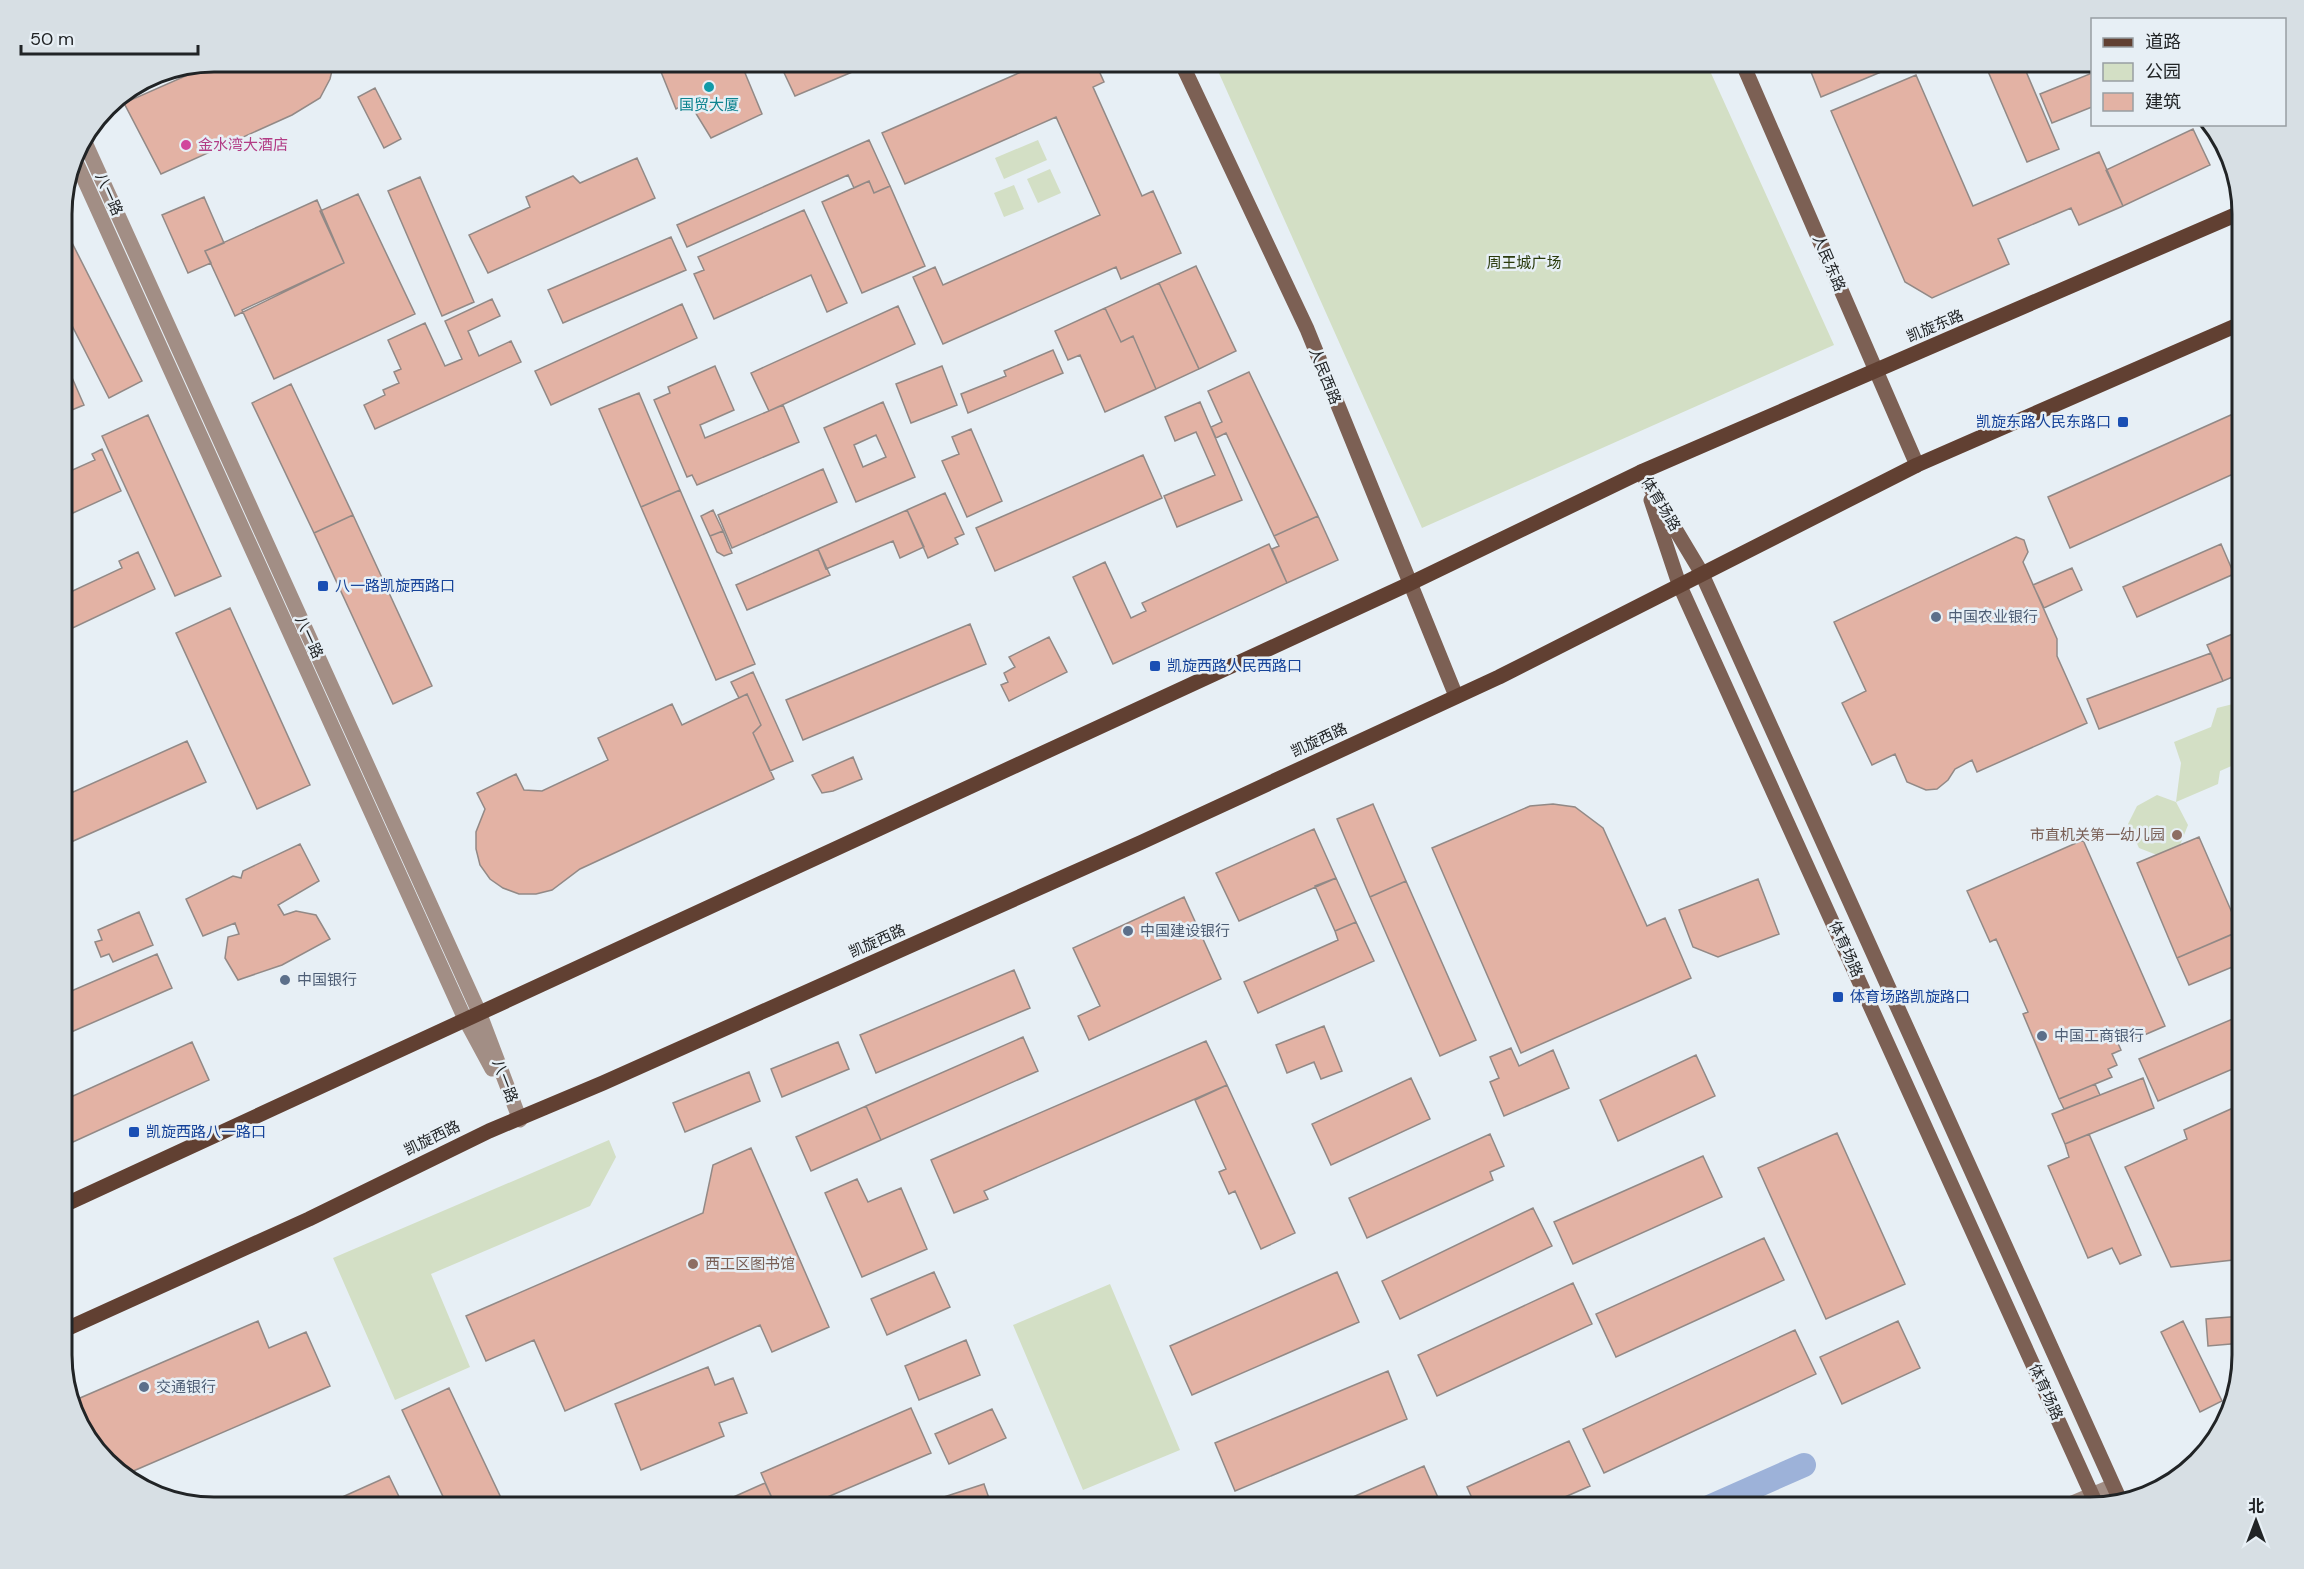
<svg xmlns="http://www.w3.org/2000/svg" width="2304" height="1569" font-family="'DM Sans','Noto Sans SC',sans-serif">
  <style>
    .green { fill: #d3dfc5 }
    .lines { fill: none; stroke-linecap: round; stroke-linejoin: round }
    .canal { stroke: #9db2d9; stroke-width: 24 }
    .building { fill: #e3b2a4; stroke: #928986; stroke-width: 1.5; fill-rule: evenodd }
    .minor { stroke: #a28e85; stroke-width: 15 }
    .tertiary { stroke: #a28e85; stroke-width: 15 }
    .secondary { stroke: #7c6054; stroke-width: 15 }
    .primary { stroke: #614032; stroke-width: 15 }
    .culture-dot { fill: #0f9aa8; stroke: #e7eff5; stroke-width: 2 }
    .hotel-dot { fill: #d1479c; stroke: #e7eff5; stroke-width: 2 }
    .transit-dot { fill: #1a4fb4; stroke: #e7eff5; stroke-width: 2 }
    .service-dot { fill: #5c6f8a; stroke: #e7eff5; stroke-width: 2 }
    .education-dot { fill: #8d6e63; stroke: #e7eff5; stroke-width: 2 }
    .labels { text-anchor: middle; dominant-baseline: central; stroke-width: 5; stroke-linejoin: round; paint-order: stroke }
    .culture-label { font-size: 15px; fill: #0d838f; stroke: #e7eff5 }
    .hotel-label { font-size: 15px; fill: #b23c85; stroke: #e7eff5; text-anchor: start }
    .street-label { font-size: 15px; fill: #212426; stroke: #e7eff5 }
    .park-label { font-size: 15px; fill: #293a0b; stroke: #e7eff5 }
    .transit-label { font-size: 15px; fill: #164399; stroke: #e7eff5; text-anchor: start }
    .service-label { font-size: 15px; fill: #4e5e75; stroke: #e7eff5; text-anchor: start }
    .education-label { font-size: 15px; fill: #785e54; stroke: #e7eff5; text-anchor: end }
    .rim { fill: none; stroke: #212426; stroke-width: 3 }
  </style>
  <rect width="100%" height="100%" fill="#e7eff5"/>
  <!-- green -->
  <path class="green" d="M1214,62h492l128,283 -412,183z
    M1038,140l9,20 -43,19 -9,-21z
    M1050,169l11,24 -23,10 -11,-24z
    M1014,185l10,24 -20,8 -10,-24z
    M2242,695v52l-3,1 -3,16 -16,7 -2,13 -42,18 12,23 -8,20 -23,10 -18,-7 -11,-24 9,-18 20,-11 19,7 5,-39 -7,-21 37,-15 6,-19 16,-4z
    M609,1140l7,17 -26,49 -159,68 39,93 -75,33 -62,-142z
    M1110,1284l70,166 -97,40 -70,-165z"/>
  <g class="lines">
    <!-- canal -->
    <path class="canal" d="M1709,1507l95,-42"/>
  </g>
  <!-- building -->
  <path class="building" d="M217,62h117l-4,17 -10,19 -28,17 -131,59 -37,-71z
    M657,62h113l-25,11 17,41 -51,24 -22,-36 -13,7z
    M779,62h75l3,8 -62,26z
    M1044,62h51l9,20 -11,5 49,109 11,-5 28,62 -60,26 -5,-12 -173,77 -30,-67 22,-10 8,18 157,-70 -44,-98 -151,67 -23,-51z
    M1807,62h98l-84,35z
    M1984,62h38l37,87 -32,13z
    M2092,73v34l-40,16 -12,-29z
    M1916,75l57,131 126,-54 24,54 -44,19 -8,-17 -73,31 11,25 -77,34 -27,-16 -74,-171z
    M375,88l26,51 -17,9 -26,-51z
    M2193,129l17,36 -87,41 -17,-36z
    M869,140l21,46 -16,7 -5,-12 -15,7 -6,-13 -161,72 -10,-22z
    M637,158l18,40 -167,75 -19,-38 61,-28 -4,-10 47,-21 7,7z
    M420,177l54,125 -32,14 -54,-125z
    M869,181l5,12 16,-7 35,80 -63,27 -40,-91z
    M358,194l57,120 -141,65 -32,-69 102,-47 -24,-52z
    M204,197l20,46 -19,8 6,12 -23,10 -26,-58z
    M317,200l27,63 -109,53 -30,-65z
    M804,210l43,93 -20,9 -16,-37 -97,44 -20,-45 10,-4 -6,-13z
    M62,223l80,158 -33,17 -47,-92z
    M671,237l15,33 -123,53 -15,-33z
    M1196,266l40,85 -37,18 -40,-86z
    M1159,283l40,86 -43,20 -23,-53 -12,6 -16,-34z
    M492,299l8,17 -32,15 11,25 32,-15 10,21 -146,67 -11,-24 21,-10 -2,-5 16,-7 -5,-11 7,-3 -13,-29 37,-17 20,43 17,-7 -17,-38z
    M682,304l15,34 -146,67 -16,-34z
    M898,306l17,38 -146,67 -18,-38z
    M1105,308l16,34 12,-6 23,53 -51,23 -25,-57 -12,5 -13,-29z
    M1053,350l10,23 -95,40 -7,-19 45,-18 -2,-5z
    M715,366l19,44 -34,15 5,13 78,-33 16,37 -102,43 -5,-10 -5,2 -33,-77 16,-7 -2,-6z
    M942,366l15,39 -46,18 -15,-39z
    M1249,372l69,144 -44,20 -48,-103 -10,5 -5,-11 11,-5 -14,-31z
    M70,373l14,32 -22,9v-37z
    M291,384l62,131 -39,18 -62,-130z
    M639,393l41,97 -39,17 -42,-98z
    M883,402l32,75 -59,25 -32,-74zM876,435l10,22 -23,10 -9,-22z
    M1200,402l42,98 -65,27 -13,-31 51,-21 -19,-43 -21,9 -10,-24z
    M2242,410v60l-172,78 -22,-51z
    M148,415l73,161 -46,20 -73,-160z
    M971,429l31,72 -35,16 -25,-56 17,-7 -7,-17z
    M102,449l19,42 -59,27v-50l4,-2 2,6 27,-12 -3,-6z
    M1143,455l19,43 -167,73 -19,-43z
    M823,469l14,33 -105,46 -14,-33z
    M680,490l75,174 -39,16 -75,-173z
    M945,493l19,41 -9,4 3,6 -30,14 -21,-48z
    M713,510l10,21 -13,5 -9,-20z
    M907,510l17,37 -24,11 -7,-17 -67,28 -8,-20z
    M353,515l79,171 -39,18 -79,-171z
    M1318,516l20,44 -51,23 -15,-34 7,-3 -5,-10z
    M723,531l9,22 -8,3 -7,-4 -7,-16z
    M2016,537l8,3 4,12 -5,10 34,77v17l30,67 -110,49 -5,-12 -17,9 -7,11 -11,9 -11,1 -19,-8 -12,-28 -23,11 -30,-62 24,-12 -32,-69z
    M1269,544l18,39 -174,81 -40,-87 32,-15 26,56 15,-7 -4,-8z
    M2221,544l13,30 -97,43 -14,-30z
    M818,549l12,26 -83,35 -11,-25z
    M138,552l17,37 -93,44v-37l60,-28 -3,-7z
    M2072,568l10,22 -38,18 -11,-23z
    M230,608l80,177 -53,24 -81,-176z
    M970,624l16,40 -183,76 -17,-40z
    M2242,630v43l-19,8 -16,-36z
    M1049,637l18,35 -58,29 -8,-16 7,-3 -4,-9 11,-6 -6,-10z
    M2211,653l12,28 -124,48 -12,-30z
    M753,672l40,89 -23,10 -17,-38 8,-8 -14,-31 -8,4 -8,-16z
    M747,694l14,31 -8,8 21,46 -194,90 -28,21 -16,4h-17l-16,-6 -13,-9 -10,-14 -4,-16v-17l9,-23 -8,-16 39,-19 8,16 18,1 66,-31 -10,-22 74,-34 10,21z
    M187,741l19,41 -144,64v-49z
    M853,757l9,22 -29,12 -11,2 -10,-18z
    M1373,804l33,77 -36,16 -33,-78z
    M1553,804l22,3 28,21 44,98 18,-8 26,60 -170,75 -89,-205 98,-42z
    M1314,829l22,49 -97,43 -23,-48z
    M2199,837l41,94 -63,27 -40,-95z
    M2083,840l82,186 -30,13 -2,-5 -16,7 4,9 -9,4 5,11 -9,4 4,8 -53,22 -36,-85 5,-2 -32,-73 -6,3 -23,-51z
    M300,844l19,37 -41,24 6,10 12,-4 20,4 14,24 -48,26 -44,15 -13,-22 3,-21 11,-3 -4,-11 -32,13 -17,-37 47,-23 8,2 2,-7z
    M1336,878l20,44 -21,9 -20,-45z
    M1758,879l21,55 -61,23 -25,-10 -14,-37z
    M1406,881l70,159 -36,16 -70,-159z
    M1184,897l37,82 -132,61 -11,-24 22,-10 -27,-58z
    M139,912l14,33 -40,17 -4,-8 -8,3 -6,-15 7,-2 -4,-10z
    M1356,922l18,39 -116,52 -14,-31 94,-42 -3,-9z
    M2242,930v33l-53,22 -12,-27z
    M157,954l15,34 -110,48v-41z
    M1014,970l16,38 -154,65 -16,-38z
    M2242,1015v50l-84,36 -19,-42z
    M1324,1026l18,45 -21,8 -7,-17 -27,11 -11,-28z
    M1023,1037l15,34 -157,69 -15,-34z
    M1206,1041l21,44 -243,106 4,8 -34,14 -23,-53z
    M192,1042l17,38 -147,67v-46z
    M838,1042l11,27 -67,28 -11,-28z
    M1511,1048l8,18 34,-16 16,38 -65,28 -14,-34 9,-4 -9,-21z
    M1696,1055l19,41 -97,45 -18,-41z
    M749,1072l11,29 -75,31 -12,-29z
    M1411,1078l19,41 -99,46 -19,-41z
    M2143,1078l11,30 -89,36 -13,-30z
    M2095,1084l5,11 -36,14 -5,-10z
    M1227,1085l68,148 -34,16 -26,-58 -6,3 -10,-22 7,-3 -31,-69z
    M2242,1104v155l-71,8 -46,-100 62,-28 -3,-9z
    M866,1106l15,34 -70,31 -15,-34z
    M1837,1133l68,151 -79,35 -68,-151z
    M1490,1134l14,32 -14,6 3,8 -126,58 -18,-40z
    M2089,1134l52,121 -21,9 -8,-16 -24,10 -40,-92 21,-9 -4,-13z
    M751,1148l78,179 -57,25 -12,-27 -195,86 -31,-71 -48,21 -20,-45 237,-103 10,-48z
    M1703,1156l19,41 -149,67 -19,-42z
    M857,1179l11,23 33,-14 26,61 -65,28 -37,-84z
    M1533,1208l19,38 -152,73 -18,-38z
    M1764,1238l20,42 -168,77 -20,-43z
    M934,1272l16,35 -63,28 -16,-36z
    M1337,1272l22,50 -167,73 -22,-49z
    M1573,1283l19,41 -155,72 -19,-41z
    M2242,1316v27l-34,3 -2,-27z
    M258,1321l11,27 37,-16 24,54 -206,89 -42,-44 -9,-30z
    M1898,1321l22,47 -78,36 -22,-47z
    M2183,1321l39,80 -22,11 -39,-80z
    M1795,1330l21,44 -212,99 -21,-44z
    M966,1340l14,35 -61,25 -14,-34z
    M708,1367l7,18 18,-7 14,35 -28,10 5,13 -83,34 -26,-66z
    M1388,1371l19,48 -172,72 -20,-48z
    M449,1388l53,112 -15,7h-39l-46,-97z
    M911,1408l20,45 -127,54h-28l-15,-34z
    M992,1409l14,29 -57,26 -14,-30z
    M1569,1441l21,45 -48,21h-66l-9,-20z
    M1424,1466l15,34 -15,7h-94z
    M389,1476l15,31h-84z
    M765,1483l11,24h-65z
    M984,1484l8,23h-79z"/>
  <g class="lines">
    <!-- minor -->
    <path class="minor" d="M2063,1507l50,-21"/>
    <!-- tertiary -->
    <path class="tertiary" d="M84,140l395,872 41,108
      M73,155l392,864 27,50"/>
    <!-- secondary -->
    <path class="secondary" d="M1181,62l126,267 149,367
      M1742,62l175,403
      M1641,472l60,100 419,928
      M1651,500l28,84 418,922"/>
    <!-- primary -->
    <path class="primary" d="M62,1206l1347,-622 232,-112 601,-260
      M62,1331l247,-112 180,-88 114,-48 539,-241 357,-165 418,-212 325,-142"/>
  </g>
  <!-- markers -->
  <circle class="culture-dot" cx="709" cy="87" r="6"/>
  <circle class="hotel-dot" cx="186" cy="145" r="6"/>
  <g class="transit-dot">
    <rect x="2117" y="416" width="12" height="12" rx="3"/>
    <rect x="317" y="580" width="12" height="12" rx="3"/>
    <rect x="1149" y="660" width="12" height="12" rx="3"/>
    <rect x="1832" y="991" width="12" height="12" rx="3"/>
    <rect x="128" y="1126" width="12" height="12" rx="3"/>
  </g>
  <g class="service-dot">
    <circle cx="1936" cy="617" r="6"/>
    <circle cx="1128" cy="931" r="6"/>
    <circle cx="285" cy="980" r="6"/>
    <circle cx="2042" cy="1036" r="6"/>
    <circle cx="144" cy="1387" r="6"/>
  </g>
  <g class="education-dot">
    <circle cx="2177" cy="835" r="6"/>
    <circle cx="693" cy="1264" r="6"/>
  </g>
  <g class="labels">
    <!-- culture labels -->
    <g class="culture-label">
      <text x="709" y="105">国贸大厦</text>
    </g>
    <!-- hotel labels -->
    <g class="hotel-label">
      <text x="198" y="145">金水湾大酒店</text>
    </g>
    <!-- street labels -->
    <g class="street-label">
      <text transform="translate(109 194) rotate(66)">八一路</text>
      <text transform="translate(1829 263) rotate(67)">人民东路</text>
      <text transform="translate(1935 326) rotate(-23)">凯旋东路</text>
      <text transform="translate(1325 376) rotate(68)">人民西路</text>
      <text transform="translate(1661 504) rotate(59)">体育场路</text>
      <text transform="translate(309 637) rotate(65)">八一路</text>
      <text transform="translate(1319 740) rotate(-25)">凯旋西路</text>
      <text transform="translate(877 941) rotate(-24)">凯旋西路</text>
      <text transform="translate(1846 949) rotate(66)">体育场路</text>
      <text transform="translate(505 1081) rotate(69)">八一路</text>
      <text transform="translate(432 1138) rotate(-26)">凯旋西路</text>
      <text transform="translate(2046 1392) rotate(66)">体育场路</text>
    </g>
    <!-- park labels -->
    <g class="park-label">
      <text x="1524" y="263">周王城广场</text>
    </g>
    <!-- transit labels -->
    <g class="transit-label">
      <text x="2111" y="422" text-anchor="end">凯旋东路人民东路口</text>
      <text x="335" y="586">八一路凯旋西路口</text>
      <text x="1167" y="666">凯旋西路人民西路口</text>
      <text x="1850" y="997">体育场路凯旋路口</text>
      <text x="146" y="1132">凯旋西路八一路口</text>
    </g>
    <!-- service labels -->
    <g class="service-label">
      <text x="1948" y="617">中国农业银行</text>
      <text x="1140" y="931">中国建设银行</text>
      <text x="297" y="980">中国银行</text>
      <text x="2054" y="1036">中国工商银行</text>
      <text x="156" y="1387">交通银行</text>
    </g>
    <!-- education labels -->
    <g class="education-label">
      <text x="2165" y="835">市直机关第一幼儿园</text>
      <text x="705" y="1264" text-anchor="start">西工区图书馆</text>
    </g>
  </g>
  <!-- crop -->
  <path d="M0 0H2304V1569H0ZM214 72H2090A142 142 0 0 1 2232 214V1355A142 142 0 0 1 2090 1497H214A142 142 0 0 1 72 1355V214A142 142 0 0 1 214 72Z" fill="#d7dfe4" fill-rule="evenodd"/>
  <path class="rim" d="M214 72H2090A142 142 0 0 1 2232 214V1355A142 142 0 0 1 2090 1497H214A142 142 0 0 1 72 1355V214A142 142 0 0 1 214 72Z"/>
  <!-- legend -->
  <rect x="2091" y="18" width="195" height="108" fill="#e7eff5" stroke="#989ea2" stroke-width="1.5"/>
  <rect x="2103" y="38" width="30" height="9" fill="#614032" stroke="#989ea2" stroke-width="1.5"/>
  <text x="2145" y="48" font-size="18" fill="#212426">道路</text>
  <rect x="2103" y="63" width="30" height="18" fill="#d3dfc5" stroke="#989ea2" stroke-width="1.5"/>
  <text x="2145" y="78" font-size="18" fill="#212426">公园</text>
  <rect x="2103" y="93" width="30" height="18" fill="#e3b2a4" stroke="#989ea2" stroke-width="1.5"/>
  <text x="2145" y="108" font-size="18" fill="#212426">建筑</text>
  <!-- north arrow -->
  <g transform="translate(2256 1521)" stroke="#e7eff5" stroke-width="4.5" paint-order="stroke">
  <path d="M0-4.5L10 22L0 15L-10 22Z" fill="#212426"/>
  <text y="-9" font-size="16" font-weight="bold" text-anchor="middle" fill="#212426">北</text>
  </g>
  <!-- scale -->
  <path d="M21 45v9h177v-9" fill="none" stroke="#212426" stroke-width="3"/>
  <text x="30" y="45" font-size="18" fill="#212426" stroke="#e7eff5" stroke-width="4.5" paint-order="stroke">50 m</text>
</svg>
